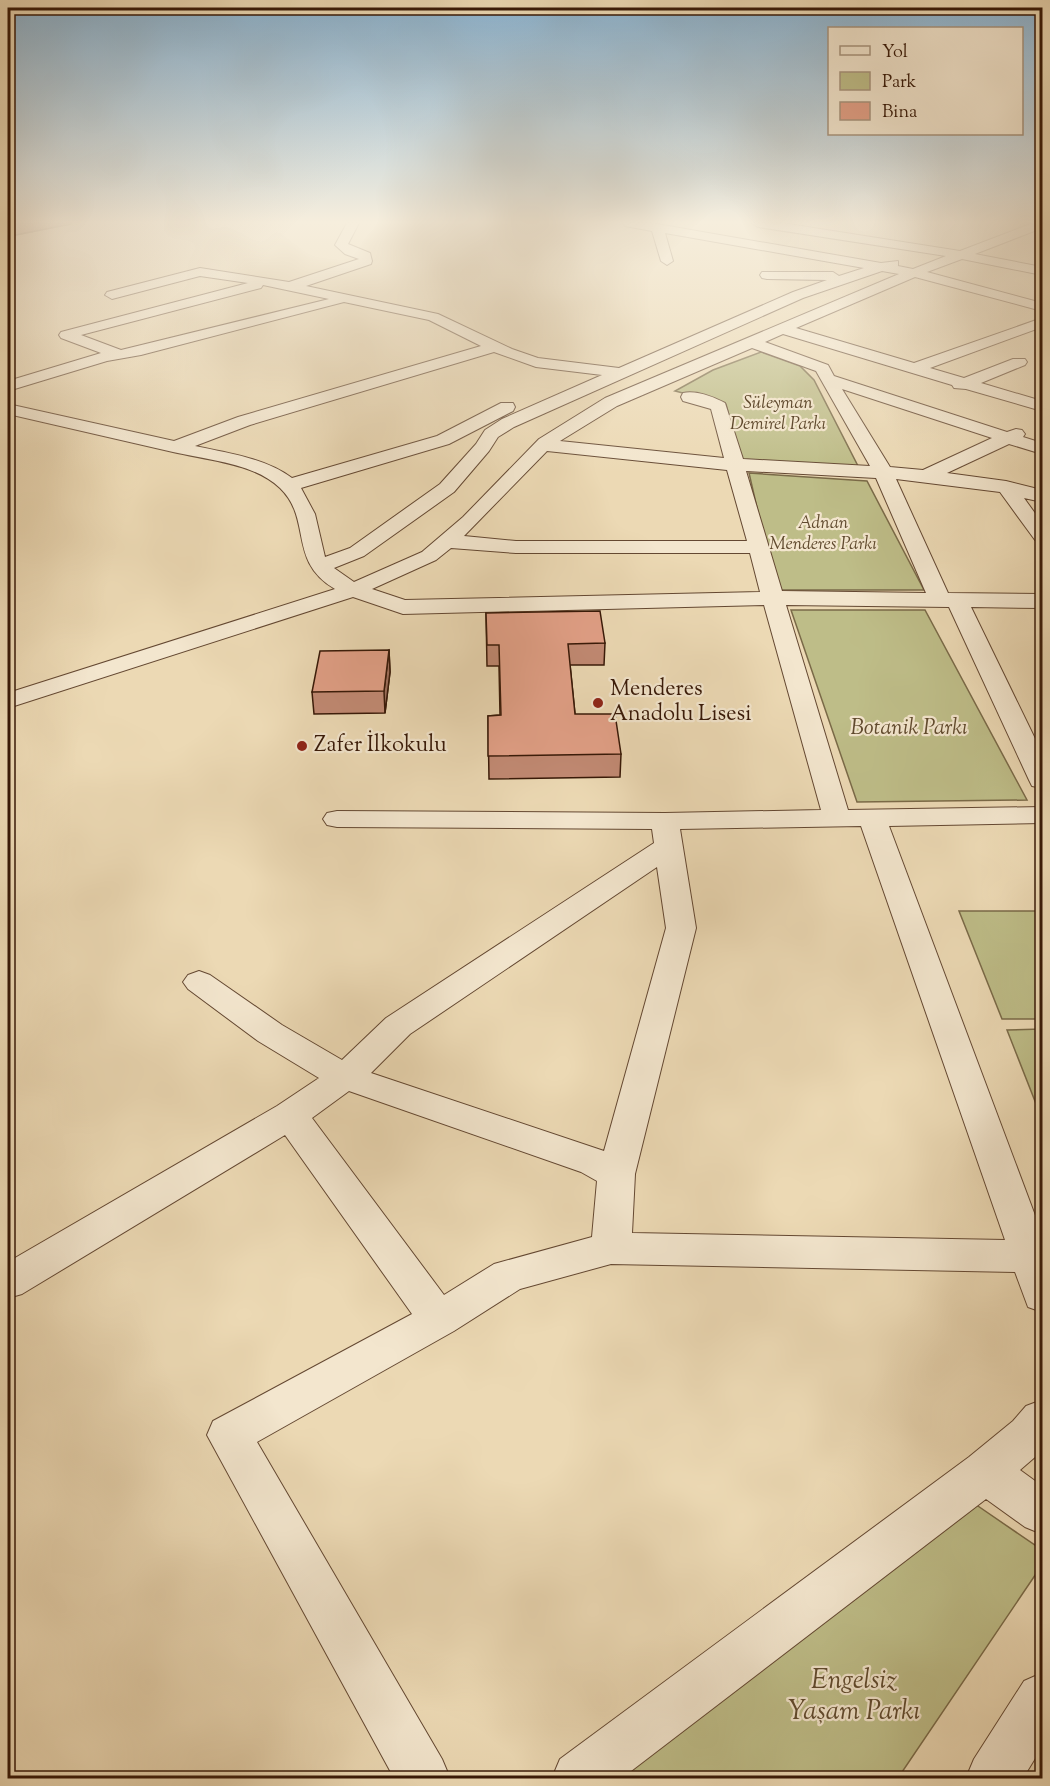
<svg xmlns="http://www.w3.org/2000/svg" width="1050" height="1786" font-family="'Sorts Mill Goudy',serif">
  <style>
    .green { fill: #bebd88; stroke: #7a6a48; stroke-width: 1.5 }
    .lines { fill: none; stroke-linecap: round; stroke-linejoin: round }
    .minor-casing { stroke: #644832; stroke-width: 2 }
    .minor { fill: #f3e6ce; fill-rule: evenodd }
    .wall { fill: #c28a74; stroke: #371807; stroke-width: 1.5 }
    .shaded-wall { fill: #9e705e; stroke: #371807; stroke-width: 1.5 }
    .building { fill: #e2a087; stroke: #371807; stroke-width: 1.5 }
    .poi-dot { fill: #8f2418; stroke: #f3e6ce; stroke-width: 2 }
    .labels { text-anchor: middle; dominant-baseline: central; stroke-width: 4.5; stroke-linejoin: round; paint-order: stroke }
    .far-park-label { font-size: 18px; font-style: italic; fill: #604a2e; stroke: #f3e6ce }
    .poi-label { font-size: 22px; fill: #371807; stroke: #f3e6ce; text-anchor: start }
    .park-label { font-size: 22px; font-style: italic; fill: #604a2e; stroke: #f3e6ce }
    .near-park-label { font-size: 27px; font-style: italic; fill: #604a2e; stroke: #f3e6ce }
  </style>
  <rect width="100%" height="100%" fill="#ecd9b4"/>
  <filter id="stains"><feTurbulence type="fractalNoise" baseFrequency=".00333" numOctaves="4"/><feColorMatrix values="0 0 0 0 .2 0 0 0 0 .09 0 0 0 0 .02 0 0 0 .5 -.17"/></filter>
  <radialGradient id="worn" r=".72"><stop offset=".6" stop-color="#630" stop-opacity="0"/><stop offset="1" stop-color="#630" stop-opacity=".3"/></radialGradient>
  <!-- green -->
  <path class="green" d="M761,352l39,14 14,14 45,88 -118,-7 -15,-57 -51,-13 38,-21z
    M749,473l118,8 57,109h-148z
    M791,610h134l102,190 -170,2z
    M959,911h81l2,5v103h-40z
    M1042,1029v90l-35,-89z
    M975,1504l67,46v15l-144,213h-291z"/>
  <g class="lines">
    <!-- minor casing -->
    <g class="minor-casing">
      <path id="minor" d="M347,223h12l-11,21 22,9 2,8 -1,3 -65,22 132,28 74,35 26,9 81,10 174,-76 34,-12 -60,-1 -5,-1 -2,-3 2,-3h71l6,4 25,-8 -199,-35 8,28 -6,4 -6,-4 -9,-30 -27,-5 -2,-3h28l230,40 17,-2v5l15,3 33,-13 -188,-29 -6,-4h30l178,28 73,-28h9v5l-67,26 67,13v8l-80,-16 -35,13 115,31v8l-127,-34 -119,51 118,35 128,-45v9l-112,41 34,10 49,-19h12l2,3 -2,3 -44,18 61,18v10l-76,-22 -12,-1 -2,-3 -169,-51 -18,8 63,23 6,11 173,56 9,-3 6,1 3,4 -2,3 19,6v11l-33,-10 -62,29 59,8 36,9v12l-18,-4 18,25v19l-7,-2 -35,-48 -104,-13 52,114 94,1v14l-71,-1 71,146v35l-10,-2 -3,-6 -80,-173 -163,-2 62,205 194,-3v16l-153,3 153,408v78l-14,-5 -13,-35 -404,-8 -91,25 -66,42 -197,111 185,317 8,19h-56l-187,-343 6,-14 199,-107 -127,-179 -263,159 -14,4v-36l269,-156 42,-28 -61,-37 -70,-52 -5,-7 5,-7 11,-4 11,4 72,50 60,35 44,-42 268,-175 -2,-14 -315,-2 -10,-2 -4,-6 4,-6 10,-2 328,2 156,-3 -57,-205 -361,9 -50,-17 -345,111v-15l327,-104c-48,-28 -22,-69 -55,-101 -26,-25 -73,-28 -107,-36 -55,-13 -110,-25 -165,-38v-10l166,37 64,-24 243,-71 -52,-26 -85,-18 -203,53 -34,6 -99,30v-10l93,-28 -40,-15 -2,-3 2,-3 187,-49 -48,-7 -88,23 -7,-4 2,-3 93,-24 89,14 70,-23 -14,-5 -10,-9zM882,271l17,3 -294,124 -66,41 -76,78 -41,35 -68,30 -20,-14 30,-12 90,-64 35,-41 9,-14 16,-10 289,-129zM263,285l66,14 -208,51 -40,-15 180,-47zM752,348l64,23 54,95 -127,-7 -18,-56c-11,-6 -29,-13 -42,-10l-2,4 2,4 28,8 13,49 -164,-17 57,-35zM494,352l42,15 66,8 -100,44 -17,11 -9,14 -36,40 -90,64 -25,9 -10,-43 -14,-26 148,-44 64,-33 2,-4 -2,-4h-12l-64,33 -145,42c-27,-20 -64,-25 -97,-32l55,-21zM842,389l150,49 -69,32 -33,-3zM547,451l180,19 20,71h-231l-52,-5zM746,471l130,7 50,115 -144,-2zM451,548l65,5h234l10,39 -355,8 -33,-11 64,-29zM861,826l144,414 -373,-7 3,-59 61,-246 -16,-99zM657,867l9,61 -62,223 -233,-78 39,-39zM349,1091l232,81 16,9 -5,56 -98,27 -50,31 -132,-177z
        M1042,1400v51l-22,19 22,16v48l-17,-7 -39,-28 -364,279h-70l8,-19 409,-302 44,-36 13,-15z
        M1042,1673v74l-19,31h-57l8,-19 50,-78z"/>
    </g>
    <!-- minor -->
    <use href="#minor" class="minor"/>
  </g>
  <!-- wall -->
  <path class="wall" d="M8,223h63v1l-56,11 -7,-3z
    M486,613l119,30 -1,22h-34l5,49 46,40 -1,23 -131,2 -1,-63 12,-1 -1,-49h-12z
    M389,650l1,22 -5,41 -71,1 -2,-22z"/>
  <!-- shaded-wall -->
  <path class="shaded-wall" d="M17,223h54v1l-56,11 -2,-11z
    M389,650l1,22 -5,41 -1,-22z"/>
  <!-- building -->
  <path class="building" d="M600,611l5,32 -37,1 7,70h40l6,40 -133,2v-40l13,-1 -2,-70h-12l-1,-32z
    M389,650l-5,41 -72,1 8,-41z"/>
  <!-- sky -->
  <linearGradient id="sky" x2="0" y2="1"><stop stop-color="#8ab5d5"/><stop offset="0.47" stop-color="#f6eedd"/><stop offset="1" stop-color="#f6eedd" stop-opacity="0"/></linearGradient>
  <rect width="1050" height="473" fill="url(#sky)"/>
  <!-- markers -->
  <g class="poi-dot">
    <circle cx="598" cy="703" r="6"/>
    <circle cx="302" cy="746" r="6"/>
  </g>
  <g class="labels">
    <!-- far-park labels -->
    <g class="far-park-label">
      <text x="778" y="404">Süleyman<tspan x="778" dy="21">Demirel Parkı</tspan></text>
      <text x="823" y="524">Adnan<tspan x="823" dy="21">Menderes Parkı</tspan></text>
    </g>
    <!-- poi labels -->
    <g class="poi-label">
      <text x="610" y="690">Menderes<tspan x="610" dy="25">Anadolu Lisesi</tspan></text>
      <text x="314" y="746">Zafer İlkokulu</text>
    </g>
    <!-- park labels -->
    <g class="park-label">
      <text x="909" y="729">Botanik Parkı</text>
    </g>
    <!-- near-park labels -->
    <g class="near-park-label">
      <text x="854" y="1681">Engelsiz<tspan x="854" dy="31">Yaşam Parkı</tspan></text>
    </g>
  </g>
  <!-- margin -->
  <rect width="1050" height="1786" fill="none" stroke="#ecd9b4" stroke-width="30"/>
  <rect x="9" y="9" width="1032" height="1768" fill="none" stroke="#371807" stroke-width="3"/>
  <rect x="15" y="15" width="1020" height="1756" fill="none" stroke="#371807" stroke-width="1.5"/>
  <!-- legend -->
  <rect x="828" y="27" width="195" height="108" fill="#f3e6ce" stroke="#a8947e" stroke-width="1.5"/>
  <rect x="840" y="46" width="30" height="9" fill="#f3e6ce" stroke="#a8947e" stroke-width="1.5"/>
  <text x="882" y="57" font-size="18" fill="#371807">Yol</text>
  <rect x="840" y="72" width="30" height="18" fill="#bebd88" stroke="#a8947e" stroke-width="1.5"/>
  <text x="882" y="87" font-size="18" fill="#371807">Park</text>
  <rect x="840" y="102" width="30" height="18" fill="#e2a087" stroke="#a8947e" stroke-width="1.5"/>
  <text x="882" y="117" font-size="18" fill="#371807">Bina</text>
  <rect width="100%" height="100%" filter="url(#stains)"/>
  <rect width="100%" height="100%" fill="url(#worn)"/>
</svg>
